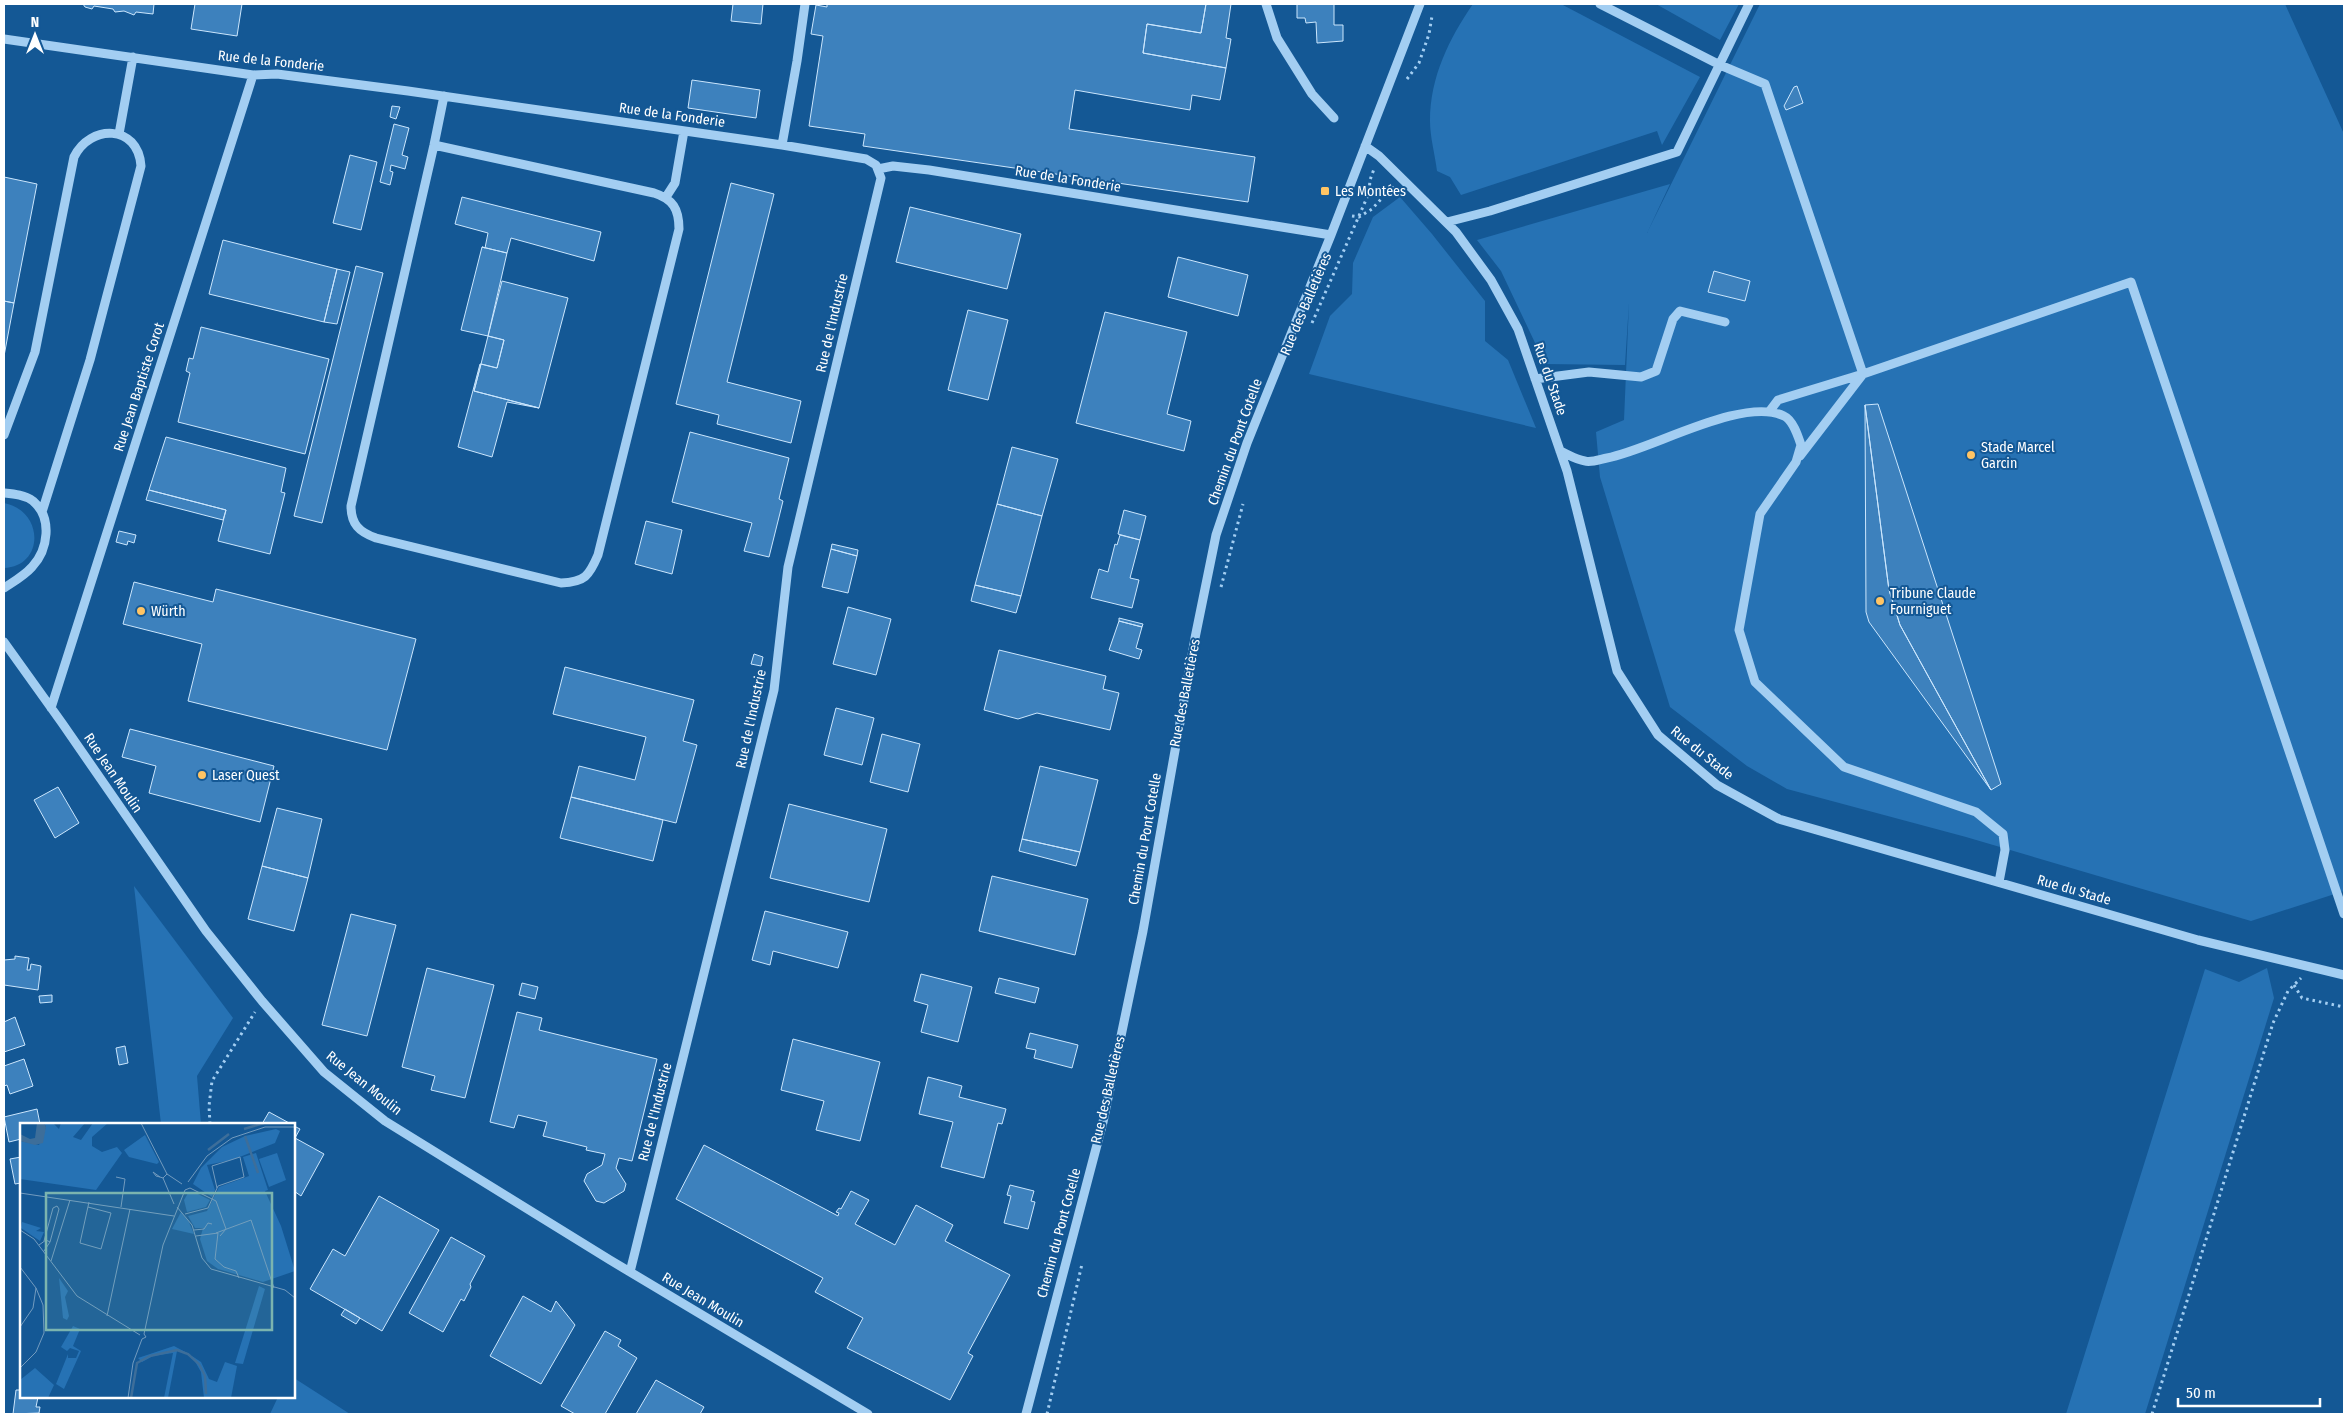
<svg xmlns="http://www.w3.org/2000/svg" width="2348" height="1418" font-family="'Fira Sans Condensed',sans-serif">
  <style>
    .green { fill: #2672b4 }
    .building { fill: #3d81bd; stroke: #cbe6fd }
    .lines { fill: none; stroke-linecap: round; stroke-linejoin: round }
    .path { stroke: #a3cef2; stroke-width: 3; stroke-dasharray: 2.5 4; stroke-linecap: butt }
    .minor { stroke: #a3cef2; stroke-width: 9 }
    .poi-dot { fill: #ffc464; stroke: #145895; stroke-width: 2 }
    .labels { text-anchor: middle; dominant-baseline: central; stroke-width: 4; stroke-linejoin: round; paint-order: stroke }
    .street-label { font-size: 14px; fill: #fff; stroke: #145895 }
    .poi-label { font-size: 14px; fill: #fff; stroke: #145895; text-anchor: start }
    .inset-river { fill: none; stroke: #3d6e9a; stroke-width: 2.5 }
    .inset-road { fill: none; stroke: #729bbf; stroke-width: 1 }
    .view { fill: #7bb4af; fill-opacity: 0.15; stroke: #7bb4af; stroke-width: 2.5 }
    .inset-edge { fill: none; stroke: #fff; stroke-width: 2.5 }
  </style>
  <rect width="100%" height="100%" fill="#145895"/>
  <!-- green -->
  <path class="green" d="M1473,4h88l139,73 -38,68 -5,-14 -196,64 -11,-18 -13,-6c-2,-16 -7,-34 -7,-50 0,-44 19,-82 43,-117z
    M1656,4h83l-19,36z
    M1760,4h525l59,130v757l-93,30 -285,-84 -179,-48 -40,-23 -77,-59 -70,-230 -4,-45 28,-12 5,-117 -4,62 -80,-1 -44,-93 -24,-31 193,-56 -23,49z
    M1400,197l32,37 53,67v40l23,19 28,68 -227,-54 21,-58 22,-22 1,-31 20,-46z
    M4,503c41,8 40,64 0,65z
    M134,886l99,132 -36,58 4,48h-40z
    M2267,968l7,30 -129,416h-79l139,-445 34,13z
    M294,1378l56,36h-80l8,-17h16z"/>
  <!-- building -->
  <path class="building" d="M83,4h71l-1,10 -17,-2 -2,3 -10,-4 -9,1 -2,-3 -19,-3 -2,3 -7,-2z
    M195,4h47l-5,32 -46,-7z
    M733,4h30l-2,20 -30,-3z
    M827,4h379l-5,29 -54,-9 -4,29 83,15 -6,32 -28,-5 -2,15 -115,-20 -6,39 186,28 -7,45 -385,-56 2,-12 -56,-8 14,-90 -12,-2 5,-29 11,2z
    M1206,4h25l-5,34 5,1 -5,29 -83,-15 4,-29 54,9z
    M1297,4h37v21h9v16l-26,2 -1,-21 -10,1 -1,-5h-8z
    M692,80l68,10 -4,28 -68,-10z
    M1797,86l6,17 -17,7 -2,-4 10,-19z
    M392,106l8,1 -4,12 -6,-2z
    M394,124l15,4 -7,27 6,2 -3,12 -14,-4 -1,6 3,1 -3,13 -10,-3z
    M350,155l27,7 -16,68 -28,-7z
    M4,177l33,7 -23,119 -10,-2z
    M731,183l43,11 -47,188 74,19 -10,42 -74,-19 2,-9 -43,-11z
    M462,197l139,35 -7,29 -83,-23 -4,15 -25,-6 3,1 3,-15 -33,-9z
    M910,207l111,27 -14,55 -111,-27z
    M223,240l114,29 -13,53 -115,-28z
    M482,247l25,6 -19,83 -27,-6z
    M1178,257l70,18 -10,41 -70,-19z
    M356,266l27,7 -61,250 -28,-7z
    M337,269l13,3 -13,52 -13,-2z
    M1714,271l36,10 -5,20 -37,-9z
    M502,281l66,17 -29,110 -65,-17 7,-27 16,4 7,-28 -16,-4z
    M4,301l10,2 -10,53z
    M968,310l40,10 -20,80 -40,-10z
    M1105,312l82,20 -20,82 24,7 -7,30 -108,-28z
    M201,327l128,32 -24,95 -127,-32 12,-49 -4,-2 3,-13 4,1z
    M488,336l16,4 -7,28 -16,-4z
    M480,364h1l-7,27 65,17 -32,-6 -15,55 -34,-10z
    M1878,404l123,380 -10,6 -91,-165 -11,-35 -24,-185z
    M1865,405l24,185 11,35 91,165 -122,-168 -3,-10z
    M690,432l99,26 -10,41 4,2 -14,56 -25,-6 8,-28 -80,-21z
    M166,437l120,31 -5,24 4,1 -15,61 -52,-13 8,-31 -77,-20z
    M1012,447l46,12 -16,57 -45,-12z
    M149,490l77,20 -3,10 -77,-20z
    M997,504l45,12 -21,80 -46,-11z
    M1124,510l22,6 -6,24 -22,-6z
    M646,521l36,9 -10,44 -37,-10z
    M119,531l17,4 -2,8 -6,-2 -1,4 -11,-3z
    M1120,535l20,5 -10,38 9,2 -7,28 -41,-10 8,-29 9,3 7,-28 2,1z
    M832,544l26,6 -1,6 -26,-7z
    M831,549l26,7 -9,37 -26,-6z
    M134,582l79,20 3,-13 200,50 -29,111 -199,-49 14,-57 -79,-20z
    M975,585l46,11 -5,17 -45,-12z
    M848,607l43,12 -15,56 -43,-11z
    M1119,618l24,6 -1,3 -23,-6z
    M1119,621l23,6 -6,21 6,2 -3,9 -30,-9z
    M999,650l107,26 -3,13 16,4 -9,37 -73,-17 -19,6 -34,-9z
    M754,654l9,3 -2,9 -10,-2z
    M565,667l129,33 -11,41 14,4 -21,78 -105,-26 8,-31 56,14 11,-43 -93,-23z
    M836,708l38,10 -12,47 -38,-10z
    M130,729l144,37 -14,56 -111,-29 7,-27 -34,-9z
    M882,734l38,10 -12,48 -38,-10z
    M1040,766l58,14 -18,72 -58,-13z
    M58,787l21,36 -24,15 -21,-38z
    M571,797l92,23 -10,41 -93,-23z
    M789,804l98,25 -18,73 -99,-24z
    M277,808l45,11 -14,59 -46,-12z
    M1022,839l58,13 -4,14 -57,-15z
    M262,866l46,12 -14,53 -46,-12z
    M992,876l96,23 -13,56 -96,-24z
    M765,911l83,21 -10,36 -65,-17 -3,14 -18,-5z
    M351,914l45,11 -29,111 -45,-11z
    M15,956l14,2 -2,12h3l1,-6 10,2 -3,24 -34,-5v-25l11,-1z
    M427,968l67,17 -29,113 -34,-8 4,-14 -33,-9z
    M921,974l51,13 -14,55 -37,-10 7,-27 -14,-4z
    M999,978l40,10 -4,15 -40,-10z
    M522,983l16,4 -3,12 -16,-4z
    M52,995v7l-12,1 -1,-7z
    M517,1012l25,6 -3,12 118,29 -25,102 -13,-3 -3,10 10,16 -2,7 -20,12 -8,-2 -12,-20 3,-7 15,-9 3,-11 -19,-4 1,-3 -44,-11 4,-14 -29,-7 -4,13 -24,-6z
    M15,1017l10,28 -21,7v-30z
    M1030,1033l48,12 -6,23 -38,-10 2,-8 -10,-2z
    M793,1039l87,23 -20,79 -44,-11 8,-29 -43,-11z
    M125,1046l3,17 -9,2 -3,-17z
    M24,1059l9,27 -23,8 -3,-9 -3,1v-20z
    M928,1077l34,9 -3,11 47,12 -4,15 -4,-1 -14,55 -43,-11 12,-45 -34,-8z
    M37,1109l3,15h-19v15l-12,3 -5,-25z
    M269,1112l22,12h-29z
    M294,1126l6,3 -5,9 29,16 -23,42 -7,-5z
    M704,1145l134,71 1,-3 -3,-1 3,-4 2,1 10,-18 18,9 -14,24 40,21 21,-40 37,20 -8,16 65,34 -42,78 5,3 -23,44 -103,-52 16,-30 -48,-26 8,-14 -147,-79z
    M21,1157v26l-6,1 -5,-25z
    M1010,1185l24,6 -3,10 4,1 -7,27 -24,-6 7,-27 -4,-1z
    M379,1196l60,34 -57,101 -72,-42 23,-40 12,7z
    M451,1237l34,19 -15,28 1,3 -7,14 -3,-2 -18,33 -34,-19z
    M523,1296l28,16 5,-11 19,24 -34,59 -51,-28z
    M345,1309l15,9 -4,6 -15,-9z
    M605,1331l16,9 -3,6 19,12 -32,56h-30l-14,-8z
    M656,1380l48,27 -4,7h-64z
    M16,1390h5v7h17l-2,10h4l-1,6 -26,1z"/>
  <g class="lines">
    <!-- path -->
    <path class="path" d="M1407,79l12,-16 10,-29 3,-18
      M1352,216l7,1 13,-8 21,-23
      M1312,323l57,-130 1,-13 4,-11
      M1221,587l22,-83
      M2294,985l8,13 42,9
      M210,1124l-1,-18 3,-25 43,-69
      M1047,1414l35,-150
      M2152,1414l121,-391 15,-32 13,-13"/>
    <!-- minor -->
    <path class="minor" d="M1266,4l11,34 35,56 22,24
      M1600,4l120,61 45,19 98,290 -63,82
      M4,39l249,36 24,-1 131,17 374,54 84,14 10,6 5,13 -93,389 -14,123 -144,582
      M119,134l14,-77
      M434,145l220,48c19,6 25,16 25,36l-81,326c-9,21 -13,27 -37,28l-185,-45c-17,-6 -25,-14 -25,-32l83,-361 10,-49
      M782,145l15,-84 8,-57
      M1365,146l14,10 77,76 35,48 27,49 49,142 50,200 41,64 59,50 62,34 419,121 146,35
      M878,169l15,-3 36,4 402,65
      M666,197l9,-14 9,-52
      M1447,222l43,-11 187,-59 72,-148
      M1535,379l54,-7 52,5 15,-6 17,-52 7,-8 45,11
      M1769,412l9,-12 85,-26 268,-92 213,632
      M4,435l31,-83 39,-195c16,-33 64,-33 67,9l-51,194 -48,152
      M1560,451c7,3 16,9 25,10 6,2 16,-2 22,-3 44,-8 135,-62 177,-42 9,4 14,20 17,29l-5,17 -36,52 -21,116 16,52 89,85 132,45 27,22 2,16 -6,32
      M4,493c10,1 21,2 29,8 20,17 15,49 -1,66 -8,9 -19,15 -28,21
      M4,642l58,81 144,208 56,70 62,71 61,49 225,139 258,154
      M51,708l202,-633
      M1026,1414l77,-292 40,-191 52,-293 21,-103 31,-92 84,-208 89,-231"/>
  </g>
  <!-- markers -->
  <g class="poi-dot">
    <rect x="1320" y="186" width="10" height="10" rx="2.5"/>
    <circle cx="1971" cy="455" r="5"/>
    <circle cx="1880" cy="601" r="5"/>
    <circle cx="141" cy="611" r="5"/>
    <circle cx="202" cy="775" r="5"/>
  </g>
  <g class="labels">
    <!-- street labels -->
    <g class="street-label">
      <text transform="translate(271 61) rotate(6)">Rue de la Fonderie</text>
      <text transform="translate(672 115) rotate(8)">Rue de la Fonderie</text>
      <text transform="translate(1068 179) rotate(9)">Rue de la Fonderie</text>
      <text transform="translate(1306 304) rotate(-67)">Rue des Balletières</text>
      <text transform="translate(832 323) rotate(-77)">Rue de l'Industrie</text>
      <text transform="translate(1550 379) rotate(71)">Rue du Stade</text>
      <text transform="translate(139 387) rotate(-72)">Rue Jean Baptiste Corot</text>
      <text transform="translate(1235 442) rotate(-70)">Chemin du Pont Cotelle</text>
      <text transform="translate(1185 693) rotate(-79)">Rue des Balletières</text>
      <text transform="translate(751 719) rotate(-78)">Rue de l'Industrie</text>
      <text transform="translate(1702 753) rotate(39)">Rue du Stade</text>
      <text transform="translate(113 773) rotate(56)">Rue Jean Moulin</text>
      <text transform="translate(1145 839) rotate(-80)">Chemin du Pont Cotelle</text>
      <text transform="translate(2074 890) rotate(16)">Rue du Stade</text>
      <text transform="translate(364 1083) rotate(39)">Rue Jean Moulin</text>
      <text transform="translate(1108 1090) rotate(-77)">Rue des Balletières</text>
      <text transform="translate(655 1112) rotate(-76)">Rue de l'Industrie</text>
      <text transform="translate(1059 1233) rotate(-75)">Chemin du Pont Cotelle</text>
      <text transform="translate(703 1300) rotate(31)">Rue Jean Moulin</text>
    </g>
    <!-- poi labels -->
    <g class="poi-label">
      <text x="1335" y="191">Les Montées</text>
      <text x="1981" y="447">Stade Marcel<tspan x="1981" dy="16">Garcin</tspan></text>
      <text x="1890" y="593">Tribune Claude<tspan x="1890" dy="16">Fourniguet</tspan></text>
      <text x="151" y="611">Würth</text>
      <text x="212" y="775">Laser Quest</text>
    </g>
  </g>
  <!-- overview -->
  <g transform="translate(20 1123)">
    <rect width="275" height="275" fill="#145895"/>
    <path d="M24,0h9l6,6 2,-6h24l-12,14 8,3 12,-17h15l-16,14v9l10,6 15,-5 5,6 -26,37 -76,-11v-38l19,4 7,-18zM256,6l4,2 -5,12 -43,17 -25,5 8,25 -3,7 -19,-13 8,-16 21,-21 23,-11zM125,12l14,27 -2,2 -28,-7 -5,-7zM236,30l12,37 -3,1 16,35 14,45 -32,11 -45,-13 -11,-8 -7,-22 3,-11h-8l-7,-12 19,-5 12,-24 30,-11 -6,-19zM257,30l9,27 -17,7 -10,-28zM174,69l16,8 -4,7 -19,5 -3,-12 4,-7zM161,89l8,10 5,12 -22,-5zM2,99l19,6 -5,3 8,1 -4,9 -19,-13zM39,155l9,13 -3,6 4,19 -2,4 -4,-2zM239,163l6,3 -22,75 -8,-1zM53,203l7,3 -7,17 8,5 -17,38 -8,-5 12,-30v4h8l3,-7 -9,-3 -3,3 -6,-4zM154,223l17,9 -14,-4 -9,47h-4l9,-45 -20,3 -11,6 -4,-4zM172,233l9,6 8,17 8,3 8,-20 12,4 -6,32h-27l-3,-26zM15,245l19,17 -6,13h-28v-18z" fill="#2672b4"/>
    <path d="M17,0h7l2,4 -3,16 -8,2 -15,-4v-7l10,5 5,-1z" fill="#3d6e9a"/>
    <path class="inset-river" d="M224,6l20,-6M225,13l13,37M188,27l21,-16M111,275l6,-35 13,-7 27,-6 11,4 11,10 6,12 1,18"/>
    <path class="inset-road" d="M121,0l26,51 15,10M147,51l-4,4 11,26M96,54l9,2 -4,28M140,54l-7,-5 3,4 4,1 3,1M168,59l19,-26 25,-18 33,-11h30M165,67l5,-2 26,13 10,28 -6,7M0,70l154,23M68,84l23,6 -10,36 -21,-6 9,-41M157,84l15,18 10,33 9,11 74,21 10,8M165,91l23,-6 10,-22 26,-9 -4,-20 -28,9 5,22M0,107l14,9 43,57 63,39M174,107l10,-1 4,-6 4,1M196,110l35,-13 23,68M176,113l22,-3 -3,26 9,8 12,4 3,7M24,118l9,-33 4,-2 2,3 -9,33M19,122l7,-5 4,2 -6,9M31,138l19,-61M0,144l16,21 -3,20 -13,19M87,193l23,-107M122,216l4,-2 -2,-3 19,-89 22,-55M0,245l16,-16 8,-19 -1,-28 -7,-17M108,275l5,-35 9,-24"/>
    <path class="view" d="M26,70h226v137h-226z"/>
    <rect width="275" height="275" class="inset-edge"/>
  </g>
  <!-- border -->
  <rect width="2348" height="1418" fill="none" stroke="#ffffff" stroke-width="10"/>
  <!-- north arrow -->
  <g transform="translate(35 35)" stroke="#145895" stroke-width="4" paint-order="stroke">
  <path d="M0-4L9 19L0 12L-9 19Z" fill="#ffffff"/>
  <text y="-8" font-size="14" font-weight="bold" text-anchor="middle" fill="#ffffff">N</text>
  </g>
  <!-- scale -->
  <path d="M2178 1398v8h142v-8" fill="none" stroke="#ffffff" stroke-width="2.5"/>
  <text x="2186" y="1398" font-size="15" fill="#ffffff" stroke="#145895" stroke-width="4" paint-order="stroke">50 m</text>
</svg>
